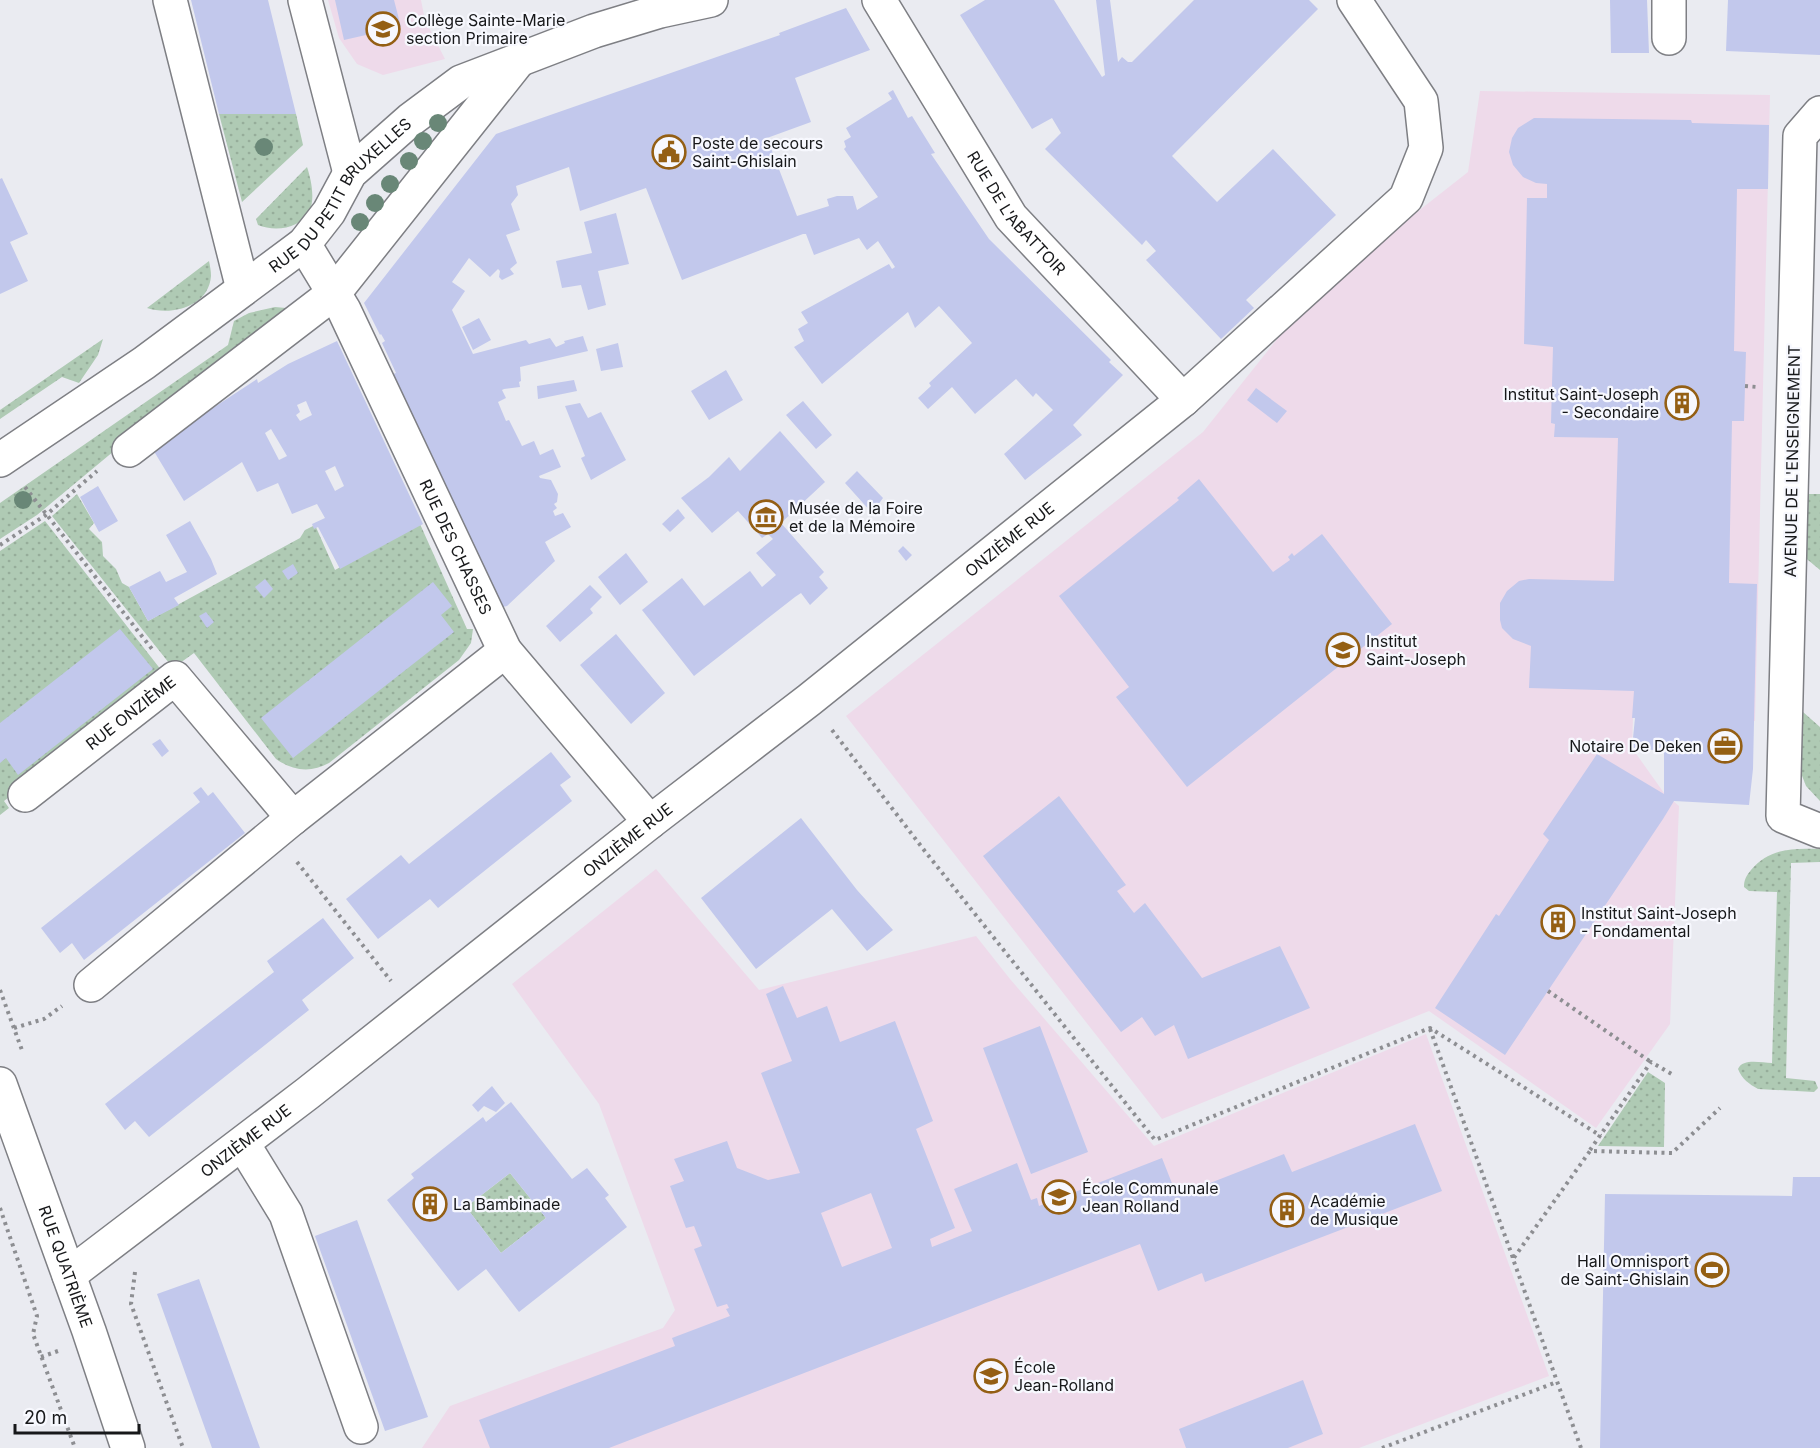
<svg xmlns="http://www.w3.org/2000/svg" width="1820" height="1448" font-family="Inter,sans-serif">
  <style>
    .education { fill: #eedaea }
    .green { fill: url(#green-dots) }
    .building { fill: #c2c8ec; fill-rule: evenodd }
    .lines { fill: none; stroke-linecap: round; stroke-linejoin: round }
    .minor-casing { stroke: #7e7f84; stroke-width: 36 }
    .path { stroke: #8d8e92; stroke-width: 4; stroke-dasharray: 3 4.5; stroke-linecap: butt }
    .minor { stroke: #fff; stroke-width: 33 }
    .tree { fill: #698777 }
    .labels { text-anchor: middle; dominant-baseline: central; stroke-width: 4.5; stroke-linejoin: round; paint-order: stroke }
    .poi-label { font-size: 16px; fill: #17181a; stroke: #f7f8fe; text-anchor: start }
    .street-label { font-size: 16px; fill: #17181a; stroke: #f7f8fe }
  </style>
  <defs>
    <pattern id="green-dots" width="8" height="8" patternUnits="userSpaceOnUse" patternTransform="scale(1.5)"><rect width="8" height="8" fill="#afcab4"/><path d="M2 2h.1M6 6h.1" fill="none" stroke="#96ad9a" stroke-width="1.8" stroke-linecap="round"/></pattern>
  </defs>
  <rect width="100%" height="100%" fill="#eaebf1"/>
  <!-- education -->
  <path class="education" d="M328,0h93l4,20 20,39 -62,16 -26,-11 -18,-26z
    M1480,91l290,4 -15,626 -122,-3 -1,30 32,45 15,13 -9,218 -74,104 -167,-117 -267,108 -316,-403 357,-284 111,-139 154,-121z
    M656,869l103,121 217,-54 34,43 144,167 272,-112 123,342 -190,72h-937l28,-42 213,-78 12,-18 -76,-206 -87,-120z"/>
  <!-- green -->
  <path class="green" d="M219,114h77l7,31 -61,57z
    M307,167c4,12 8,30 3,43 -9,19 -35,22 -52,15l-2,-6z
    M209,261c1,5 2,10 2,15 -2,31 -40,40 -64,32z
    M275,307l11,1 -249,207 -37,24v-36l228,-158 6,-24 15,-8z
    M103,339l-5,16 -19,28 -17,-6 -62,42v-9z
    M77,494l17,29 -5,6 13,13 1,14 13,13 6,14 7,4 19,34 152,-83 5,-8 10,-5 20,45 85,-46 47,105h6l-2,14 -12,17 -130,103c-18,10 -36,8 -53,-4l-82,-106 -21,15 -121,-152z
    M1803,494h17v76l-18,-15z
    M45,521l120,154 -161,126 5,7 -9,7v-264z
    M1803,712l17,15v74l-14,-15 -7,-18v-51z
    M1820,849v13l-29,1 -5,215 29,3 3,7 -4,4 -56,-3c-9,-5 -16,-10 -20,-20 5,-11 23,-6 34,-6l5,-171 -28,-1 -5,-4c0,-7 2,-11 7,-17 18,-22 42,-22 69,-21z
    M1648,1072l17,11 -1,64 -66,-1z
    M510,1173l36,45 -45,35 -35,-46z"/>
  <!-- building -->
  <path class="building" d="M191,0h77l28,114h-77z
    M335,0h59l7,27 -57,13z
    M985,0h69l48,77 3,-2 -9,-75h14l8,62 4,-5 6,5h4l62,-62h115l9,9 -146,147 45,46 56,-53 63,66 -90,85 8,8 -33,31 -75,-79 10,-9 -10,-11 -4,5 -97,-96 16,-16 -9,-15 -20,11 -72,-114z
    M1610,0h37l2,53h-38z
    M1728,0h92v55l-94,-4z
    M846,8l24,42 -75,28 16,44 -44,16 30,78 32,-10 -2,-7 10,-3h16l4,14 21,-13 -34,-48 2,-2 -2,-6 7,-4 -5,-9 46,-29 -4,-6 5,-3 15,28 4,-2 23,37 -4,1 58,85 122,121 -2,2 14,13 -50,50 9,10 -57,45 -21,-26 49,-44 -17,-17 -3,4 -17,-18 -41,35 -23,-27 -24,22 -10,-11 13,-12 -2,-3 43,-40 -33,-37 -24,22 -7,-16 -86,72 -28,-37 10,-6 -6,-12 10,-6 -7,-11 88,-48 3,5 3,-2 -17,-26 -11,9 -8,-12 -45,17 -8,-21h-3l-121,46 -36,-92 -66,23 -11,-44 -53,19 2,9 -7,9 9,26 -14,5 11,28 -7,6 4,5 -12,6 -3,-3 1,-6 -2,-2 -8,8 -21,-19 -17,24 13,9 -13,19 21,44 53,-14 3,4 21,-6 6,9 9,-4 -1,-2 19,-5 5,15 -68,16 1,14 -2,1 1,5 -16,2 -2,1 4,8 -8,4 8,19 3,-1 13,26 12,-5 6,14 13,-6 8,18 -22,9 1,2 11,2 7,14 -1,8 -3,2 3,4 -4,3 2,5 8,-3 8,14 -26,15 10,19 -48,45 -4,1 -113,-232 6,-2 -14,-30 3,-2 -4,-7 -1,1 -16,-32 132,-169 284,-99 -1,-2z
    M1534,118l157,2 1,3 77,2 -1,64h-31l-3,162 12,1 -2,69h-12l-3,162 28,1 -4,185 -4,36 -75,-4 -11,18 -158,236 -70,-47 61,-94 3,2 50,-76 -6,-6 54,-80 67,40v-43l-32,-3 3,-30h-3l2,-27 -105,-3 2,-42 -18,-7 -11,-11 -2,-8v-17l7,-12 12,-10 10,-2 85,2 4,-143 -64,-1 1,-13 -4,-1 2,-76 -29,-3 3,-146h20v-14l-11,-1 -13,-6 -10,-12 -4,-13 3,-14 6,-10z
    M2,178l26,56 -18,8 18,39 -28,13v-115z
    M616,213l13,51 -31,7 8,34 -18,5 -7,-25 -19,3 -6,-27 36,-8 -8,-31z
    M479,318l12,22 -18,10 -11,-23z
    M337,341l86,183 -83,45 -22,-42 -4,2 -2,-5 13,-6 -8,-14 -25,10 -14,-31 -21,9 -15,-30 -58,39 -32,-53 105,-69 1,4 30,-19zM306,401l6,14 -12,6 -4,-6 4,-3 -3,-7zM271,429l16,27 -8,4 -14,-27zM335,466l9,20 -9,5 -10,-20z
    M618,343l5,24 -22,4 -5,-22z
    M726,370l17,30 -34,20 -18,-29z
    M574,380l3,11 -39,8 -1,-13z
    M1256,388l31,23 -10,12 -30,-23z
    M803,401l29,34 -16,14 -30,-34z
    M580,403l8,15 13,-6 25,48 -35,20 -10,-22 4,-2 -20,-50z
    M780,431l45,51 -44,41 43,49 -5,5 9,11 -18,17 -9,-12 -6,4 -101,79 -52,-66 40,-32 22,28 46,-35 12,16 14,-12 -20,-22 17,-14 -5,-5 -6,4 -24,-27 -26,22 -31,-35 28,-21 20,-20 11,14z
    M857,471l26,27 -11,15 -27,-30z
    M1199,479l74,93 17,-12 -2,-3 4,-4 2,3 28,-22 70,90 -205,163 -71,-90 13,-10 -70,-91 120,-96 -2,-2z
    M98,486l20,35 -19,11 -19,-35z
    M678,509l7,9 -15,14 -8,-8z
    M190,521l21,38 6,15 -43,24 5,7 -31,16 -19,-34 31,-16 6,11 21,-10 -21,-37z
    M903,546l9,9 -6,6 -8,-10z
    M626,553l22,29 -28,23 -22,-28z
    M293,564l5,9 -10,7 -6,-9z
    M265,579l8,10 -9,9 -9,-11z
    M433,582l19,24 -11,9 13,17 -161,126 -32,-40z
    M590,585l12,12 -12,12 3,4 -33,29 -14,-16z
    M206,612l8,10 -7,6 -8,-12z
    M120,629l33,40 -135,106 -12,-17 -6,5v-40z
    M616,634l49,59 -34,31 -51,-59z
    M160,739l9,12 -7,6 -10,-13z
    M551,752l20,25 -11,8 12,16 -134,107 -8,-9 -52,40 -32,-40 55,-44 8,9z
    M201,787l7,9 5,-4 32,41 -161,127 -12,-17 -12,10 -19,-25 159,-126 -7,-9z
    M1059,796l67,89 -9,6 17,22 11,-10 57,75 78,-32 30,62 -122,51 -14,-34 -19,11 -13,-19 -21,15 -138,-176z
    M801,818l56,72 36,40 -26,21 -35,-42 -76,60 -55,-71z
    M323,918l31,40 -52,42 7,10 -160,127 -14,-16 -10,9 -20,-26 169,-132 -7,-11z
    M783,986l14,32 30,-12 13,36 55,-21 38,100 -17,8 39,99 -25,11 2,8 40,-16 -18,-42 63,-26 14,37 6,-2 2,8 123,-48 15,38 107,-42 8,18 123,-48 27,67 -237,91 -3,-9 -44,18 -18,-47 -531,204h-119l-11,-28 196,-74 -3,-8 58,-22 -4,-7 3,-1 -2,-4 -10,3 -23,-58 8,-3 -8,-20 -8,2 -16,-42 14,-5 -10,-22 53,-18 10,27 31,12 32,-7 -39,-100 31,-12 -26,-67zM871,1193l21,55 -50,19 -21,-54z
    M1040,1026l48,126 -57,22 -48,-126z
    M492,1086l13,17 -9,9 -12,-6 -6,6 -6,-7z
    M511,1102l61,77 15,-11 22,27 -4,3 22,29 -108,85 -33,-43 -28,22 -71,-91 27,-22 -3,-4 8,-6 64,-51 3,5zM510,1173l36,45 -45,35 -35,-46z
    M1793,1177h27v271h-220l5,-254 187,2z
    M357,1220l71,197 -43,14 -70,-195z
    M199,1279l61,169h-48l-55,-154z
    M1303,1380l20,54 -35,14h-102l-7,-19z"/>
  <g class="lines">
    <!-- minor casing -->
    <g class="minor-casing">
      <g id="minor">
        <path d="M170,0l73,289"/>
        <path d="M305,0l45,173"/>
        <path id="s1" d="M879,0l132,217 172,183"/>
        <path d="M1669,38v-38"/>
        <path d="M1820,113l-20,23 -17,680 37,15"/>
        <path id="s2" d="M304,244l40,66 161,341 145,171"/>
        <path d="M129,450l205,-157 185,-233"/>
        <path id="s3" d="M0,460l144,-97 160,-119 25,-32 21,-39 60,-53 51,-38 133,-51 66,-20 51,-11"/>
        <path id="s4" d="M25,795l150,-117 118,140 212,-167"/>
        <path d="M91,985l202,-167"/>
        <path id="s5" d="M0,1084l89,247 39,117"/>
        <path d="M243,1144l43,70 75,213"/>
        <path id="s6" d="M69,1275l239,-182 342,-271 159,-122 374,-300 223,-202 20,-50 -5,-47 -67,-101"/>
      </g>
    </g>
    <!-- path -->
    <path class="path" d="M1745,386l12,1
      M25,487l127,162
      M0,545l46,-30 51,-44
      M832,730l92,120 231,290 275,-112 171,108
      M297,862l94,119
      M0,990l23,63
      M1548,991l103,71
      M14,1028l30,-9 18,-13
      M1430,1029l83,229
      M1590,1150l61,-88 24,14
      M0,1208l37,108 -4,18 42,114
      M135,1272l-4,32 52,144
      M41,1357l17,-6
      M1382,1448l175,-66
      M1581,1448l-68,-189 77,-108 82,2 48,-45"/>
    <!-- minor -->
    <use href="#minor" class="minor"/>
  </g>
  <!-- trees -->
  <g class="tree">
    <circle cx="438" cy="123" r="9"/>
    <circle cx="423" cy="141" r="9"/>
    <circle cx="264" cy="147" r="9"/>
    <circle cx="409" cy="161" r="9"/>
    <circle cx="390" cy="184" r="9"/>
    <circle cx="375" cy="203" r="9"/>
    <circle cx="360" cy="222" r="9"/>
    <circle cx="23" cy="500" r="9"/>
  </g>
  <!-- icons -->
  <defs>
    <g id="school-ring" transform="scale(1.725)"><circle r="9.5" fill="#f7f8fe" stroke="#945f14" stroke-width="1.5"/><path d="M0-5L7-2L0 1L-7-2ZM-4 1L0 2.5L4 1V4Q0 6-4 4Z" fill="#945f14"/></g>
    <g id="civic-ring" transform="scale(1.725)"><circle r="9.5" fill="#f7f8fe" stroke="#945f14" stroke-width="1.5"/><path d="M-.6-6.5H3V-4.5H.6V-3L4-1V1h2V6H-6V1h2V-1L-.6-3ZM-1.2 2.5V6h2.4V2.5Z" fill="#945f14"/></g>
    <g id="building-ring" transform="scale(1.725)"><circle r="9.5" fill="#f7f8fe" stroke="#945f14" stroke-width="1.5"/><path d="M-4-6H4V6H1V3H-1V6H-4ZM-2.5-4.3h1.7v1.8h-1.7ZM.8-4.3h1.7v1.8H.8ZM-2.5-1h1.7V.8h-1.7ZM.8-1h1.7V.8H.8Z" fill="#945f14"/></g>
    <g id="museum-ring" transform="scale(1.725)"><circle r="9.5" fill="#f7f8fe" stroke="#945f14" stroke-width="1.5"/><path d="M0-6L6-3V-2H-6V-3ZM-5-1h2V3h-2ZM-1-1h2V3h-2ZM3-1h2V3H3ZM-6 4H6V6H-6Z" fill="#945f14"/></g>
    <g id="office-ring" transform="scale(1.725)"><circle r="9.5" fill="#f7f8fe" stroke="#945f14" stroke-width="1.5"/><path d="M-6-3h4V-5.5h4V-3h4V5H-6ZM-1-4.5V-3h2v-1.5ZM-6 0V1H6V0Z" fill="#945f14"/></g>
    <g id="stadium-ring" transform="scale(1.725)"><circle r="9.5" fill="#f7f8fe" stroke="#945f14" stroke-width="1.5"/><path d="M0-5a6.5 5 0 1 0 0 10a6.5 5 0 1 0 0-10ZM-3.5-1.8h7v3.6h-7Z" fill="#945f14"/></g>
  </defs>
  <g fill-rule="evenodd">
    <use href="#school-ring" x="383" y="29"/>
    <use href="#civic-ring" x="669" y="152"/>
    <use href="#building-ring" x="1682" y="403"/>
    <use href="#museum-ring" x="766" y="517"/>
    <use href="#school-ring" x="1343" y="650"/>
    <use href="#office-ring" x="1725" y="746"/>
    <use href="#building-ring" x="1558" y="922"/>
    <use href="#school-ring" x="1059" y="1197"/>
    <use href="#building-ring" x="430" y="1204"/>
    <use href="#building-ring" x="1287" y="1210"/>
    <use href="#stadium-ring" x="1712" y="1270"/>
    <use href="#school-ring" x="991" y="1376"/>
  </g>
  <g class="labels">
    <!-- poi labels -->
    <g class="poi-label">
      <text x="406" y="20">Collège Sainte-Marie<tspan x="406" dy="18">section Primaire</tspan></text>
      <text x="692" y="143">Poste de secours<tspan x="692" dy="18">Saint-Ghislain</tspan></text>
      <text x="1659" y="394" text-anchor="end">Institut Saint-Joseph<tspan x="1659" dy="18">- Secondaire</tspan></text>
      <text x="789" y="508">Musée de la Foire<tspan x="789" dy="18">et de la Mémoire</tspan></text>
      <text x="1366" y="641">Institut<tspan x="1366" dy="18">Saint-Joseph</tspan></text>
      <text x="1702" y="746" text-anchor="end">Notaire De Deken</text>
      <text x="1581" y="913">Institut Saint-Joseph<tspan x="1581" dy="18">- Fondamental</tspan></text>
      <text x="1082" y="1188">École Communale<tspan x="1082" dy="18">Jean Rolland</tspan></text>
      <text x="1310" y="1201">Académie<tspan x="1310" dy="18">de Musique</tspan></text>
      <text x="453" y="1204">La Bambinade</text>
      <text x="1689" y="1261" text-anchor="end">Hall Omnisport<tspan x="1689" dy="18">de Saint-Ghislain</tspan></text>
      <text x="1014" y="1367">École<tspan x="1014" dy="18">Jean-Rolland</tspan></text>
    </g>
    <!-- street labels -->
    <g class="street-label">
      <text stroke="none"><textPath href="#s3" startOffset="434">RUE DU PETIT BRUXELLES</textPath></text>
      <text stroke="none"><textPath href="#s1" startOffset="254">RUE DE L'ABATTOIR</textPath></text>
      <text transform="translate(1792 461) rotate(-89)">AVENUE DE L'ENSEIGNEMENT</text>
      <text stroke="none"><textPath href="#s6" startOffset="1194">ONZIÈME RUE</textPath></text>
      <text stroke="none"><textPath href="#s2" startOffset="339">RUE DES CHASSES</textPath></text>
      <text stroke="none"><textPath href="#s4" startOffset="134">RUE ONZIÈME</textPath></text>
      <text stroke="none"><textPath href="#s6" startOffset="708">ONZIÈME RUE</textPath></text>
      <text stroke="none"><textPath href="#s6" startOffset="222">ONZIÈME RUE</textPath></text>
      <text stroke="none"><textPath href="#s5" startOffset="194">RUE QUATRIÈME</textPath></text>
    </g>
  </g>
  <!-- scale -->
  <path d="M15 1424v9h124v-9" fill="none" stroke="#17181a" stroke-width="3"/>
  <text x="24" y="1424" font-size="18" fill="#17181a" stroke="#f7f8fe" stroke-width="4.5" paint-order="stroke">20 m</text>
</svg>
